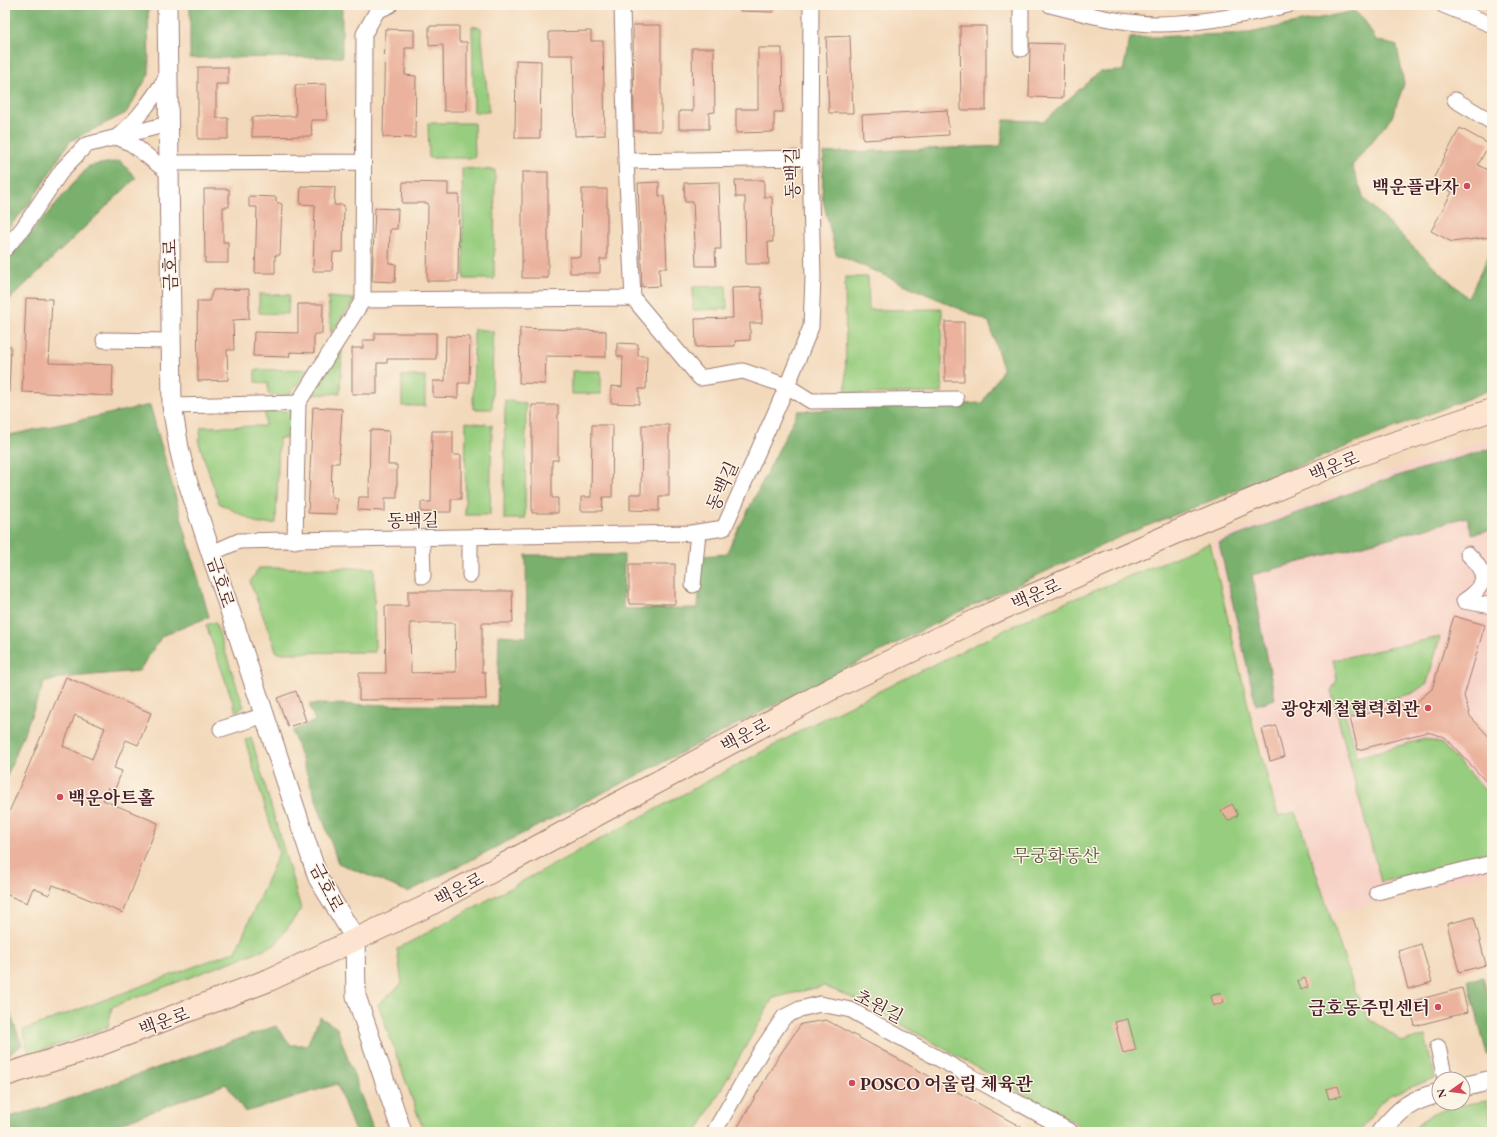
<svg xmlns="http://www.w3.org/2000/svg" width="1497" height="1137" font-family="'EB Garamond','Noto Serif KR',serif">
  <style>
    .built { fill: #f7d1c6 }
    .green { fill: #97cd7e; stroke: #707654 }
    .forest { fill: #79b06d; stroke: #62684c }
    .building { fill: #ebb29d; fill-rule: evenodd }
    .lines { fill: none; stroke-linecap: round; stroke-linejoin: round }
    .minor-casing { stroke: #9e7c73; stroke-width: 17 }
    .tertiary-casing { stroke: #9e7c73; stroke-width: 21 }
    .secondary-casing { stroke: #9e7c73; stroke-width: 24 }
    .minor { stroke: #fff; stroke-width: 15 }
    .tertiary { stroke: #fff; stroke-width: 19 }
    .secondary { stroke: #fde4d0; stroke-width: 22 }
    .poi-dot { fill: #d1495b; stroke: #fcf5e5; stroke-width: 1.5 }
    .labels { text-anchor: middle; dominant-baseline: central; stroke-width: 3; stroke-linejoin: round; paint-order: stroke }
    .street-label { font-size: 18px; fill: #4a1f2b; stroke: #fcf5e5 }
    .poi-label { font-size: 18px; font-weight: bold; fill: #4a1f2b; stroke: #fcf5e5; text-anchor: end }
    .park-label { font-size: 18px; fill: #615344; stroke: #fcf5e5 }
  </style>
  <rect width="100%" height="100%" fill="#fcf5e5"/>
  <filter id="ink" filterUnits="userSpaceOnUse"><feTurbulence type="fractalNoise" baseFrequency=".025" numOctaves="2"/><feDisplacementMap in="SourceGraphic" scale="8" xChannelSelector="R" yChannelSelector="G"/><feConvolveMatrix kernelMatrix="1 2 1 2 8 2 1 2 1" color-interpolation-filters="sRGB"/></filter>
  <filter id="wash" filterUnits="userSpaceOnUse"><feTurbulence type="fractalNoise" baseFrequency=".012" numOctaves="4" result="noise"/><feDisplacementMap in="SourceGraphic" scale="16" xChannelSelector="R" yChannelSelector="G"/><feGaussianBlur stdDeviation="0.9" result="paint"/><feColorMatrix in="noise" values="0 0 0 0 0 0 0 0 0 0 0 0 0 0 0 0 0 1.4 0 .05"/><feComposite in="paint" operator="in"/></filter>
  <g filter="url(#wash)">
    <rect width="100%" height="100%" fill="#f3d9bb"/>
    <!-- built -->
    <path class="built" d="M1492,439v433l-161,42 -34,-104 -18,4 -66,-274 189,-74z"/>
    <!-- green -->
    <path class="green" d="M472,26l9,2 8,84h-15z
      M428,123h46l1,35h-46z
      M462,168l33,2 -1,109h-30z
      M845,277h23l1,33 73,-1v84l-96,1z
      M726,286l1,23 -34,1v-23z
      M259,294l30,1 -1,19 -29,-1z
      M328,297l27,2 -24,34z
      M474,329l19,2 -1,78h-19z
      M342,350l-2,43 -29,2z
      M309,369l-21,27 -20,-2v-11l-13,-1v-12z
      M572,371h29v23h-29z
      M402,376h23v30h-23z
      M505,400l21,4 -1,115h-21z
      M265,411h30v28l-16,-1 -3,85 -17,1 -40,-21 -20,-60 2,-16 64,-1z
      M466,422l26,3 -2,90h-25z
      M1210,543l42,179 26,94 18,-4 58,176 14,30 35,24 22,-6 10,42 -45,17 -13,12 -17,25h-269l-231,-131 -36,-15 -51,12 -76,134h-273l-46,-128 24,-20 -5,-35 431,-233 214,-104z
      M259,568h115l1,84 -98,1 -27,-71z
      M215,622l29,85 -8,4 -30,-86z
      M1440,637l-13,46 -14,10 -68,19 12,45 68,-18 17,5 50,54v56l-111,28 -50,-191 6,-11 -4,-20z
      M251,737l50,172 -26,36 -163,62 -4,20 -79,28 -6,-25 213,-79 43,-98 -34,-113z
      M1487,1101l5,31h-82c19,-23 49,-27 77,-31z"/>
    <!-- forest -->
    <path class="forest" d="M5,5h143l1,69 -23,39 -56,28 -39,61 -26,30z
      M190,5h154l-2,2v50l-152,1z
      M1354,11l9,7 13,22 21,6 7,38 -12,33 -40,49 12,33 49,48 55,51 24,-49v140l-370,147 -174,81 -540,275 -70,-29 -46,-132 23,-10 -6,-17 188,2 2,-71 28,2 -1,-82h98l-1,54 75,-1 4,-52 24,-2 72,-143 184,-8 21,-34 -14,-47 -153,-68 -14,-58 2,-43 177,-7 3,-26 40,1 55,-49 24,-1 7,-33 119,-5z
      M120,161l16,17 -131,126v-42l84,-96z
      M150,405l59,212 -47,19 -23,35 -79,7 -16,5 -39,98v-345z
      M1492,448v82l-20,4 -5,-17 -215,58 23,124 -19,6 -37,-162 165,-63z
      M1483,977l9,35v42l-5,1 -19,-75z
      M5,1000l17,45 -17,12z
      M320,1017l17,11 37,104h-19l-18,-48 -92,28 -19,-28 -129,48h-92v-14l38,-10 233,-82 15,19h16z"/>
    <g id="blocks">
      <!-- building -->
      <path class="building" d="M740,5h33v7l-33,-1z
        M633,25h28v106h-27z
        M429,26h30v16h8v69h-23l-1,-66 -14,1z
        M960,26h26v84h-25z
        M385,29l29,1v18h-9v27l11,1 -1,62 -32,-1z
        M591,31v10h12l2,94 -30,1 -2,-81h-24v-23z
        M850,36l3,77h-24l-3,-76z
        M1030,43l34,1 -1,54 -34,-1z
        M692,48h22l1,64 -6,1v16h-30v-18h14z
        M758,48h24l1,64h-9v20l-38,1v-24h22z
        M516,60l25,1 -1,77h-25z
        M198,67h30v17h-12v34h12v21h-30z
        M326,84l1,36h-16l1,16 -60,1v-20l44,-1 -1,-31z
        M947,110l2,25 -86,5 -1,-25z
        M1460,128l29,16 -11,21 14,7v63l-1,2 -39,5 -21,-11 21,-39 -20,-11z
        M522,172h26v106h-26z
        M735,180h29v17h8l1,45h-5l1,22h-23l-1,-67h-9z
        M403,182l45,1v12h11l-1,86h-31l1,-78h-26z
        M659,182v14h5l3,72h-8l1,18 -18,1 -4,-104z
        M719,182l2,67h-6l1,17h-20l-3,-64h-8l-1,-19z
        M301,186l34,1 -1,18h10l-1,47h-10l-1,19h-19l2,-66 -15,-1z
        M204,189h25v18h-6v35h5v21h-23z
        M582,189h25v70h-7v14h-30v-16h11z
        M249,196l27,1v5l6,2 -2,51h-5v18h-20l2,-66h-8z
        M375,208l23,1 -1,20h-7l-1,34 7,1 -1,18 -23,-1z
        M761,287l1,36h-12v17l-15,1v5l-39,1 -1,-28 38,-1 -1,-30z
        M249,289v30l-16,1 1,30h-7l1,30 -30,1 -1,-80h12l4,-11z
        M26,298l26,1 -3,64 64,2 -1,31 -90,-4z
        M298,304h25l-1,30h-8v19l-24,-1 -1,5 -36,-1 1,-24 44,1z
        M945,322h19v59h-19z
        M520,328l86,3v26l-60,-1 -1,28 -26,-1z
        M375,333h61v26h-49v4h-10v31h-25v-46h11v-8h12z
        M446,336l24,1 -1,46h-11v15l-25,-1v-16h12z
        M617,343l21,1v12h9l-1,33h-7v15l-28,-1v-17l11,1 1,-30 -6,-1z
        M5,346h6l-2,46h-4z
        M532,405h26v55h-6v38h6v15h-26z
        M313,407l29,2 -3,54h-7l-1,33 6,3 -1,15 -28,-1z
        M592,425h21l-1,72h-9l-1,14h-21v-14h10z
        M642,425h27v71h-10v15l-29,-1v-16h11z
        M370,430l19,1 -1,34h9v33h-12v13l-27,-1 1,-13h10z
        M432,431h21v24h8v44h-10v13h-30v-10h10z
        M629,564h46v40h-46z
        M408,591h104l1,32h-31v49h3l1,27 -127,1v-27h27l-1,-67h23zM410,623h45l1,49 -45,1z
        M1454,616l31,9 -21,71 6,20 22,24v48l-47,-51 -18,-5 -69,18 -8,-32 69,-18 13,-11z
        M66,677l85,36 -13,32 -12,-5 -12,28 8,3 -9,23 -5,-7 -5,13 55,23 -35,90 -70,-28 -4,10 -16,-7 -6,15 -22,-9v-72zM75,715l30,13 -13,31 -29,-13z
        M296,691l10,30 -18,6 -11,-29z
        M1276,726l8,31 -14,4 -8,-32z
        M1232,804l6,11 -10,6 -7,-11z
        M1474,917l12,48 -27,7 -12,-48z
        M1421,944l11,38 -24,7 -10,-38z
        M1305,978l3,9 -8,3 -3,-9z
        M1462,988l6,24 -53,14 -6,-24z
        M1221,993l3,9 -11,4 -3,-10z
        M1128,1019l8,31 -13,3 -8,-31z
        M826,1020l54,29 150,83h-295l40,-70 26,-38z
        M1338,1086l3,10 -12,3 -3,-10z"/>
    </g>
  </g>
  <g filter="url(#ink)">
    <use href="#blocks" fill-opacity="0" stroke="#9e7c73" stroke-width="1"/>
    <g class="lines">
      <!-- minor casing -->
      <g class="minor-casing">
        <path id="minor" d="M622,5l4,156 7,137 67,80 43,-7 44,15 24,15 145,-2
          M1050,5c35,9 72,19 108,19 43,0 88,-9 130,-19
          M1443,5l49,20
          M1021,49v-44
          M168,75c-15,23 -29,44 -51,62l15,7 37,29
          M1455,100l37,22
          M626,161l184,-3
          M169,163l194,-1
          M5,249l18,-21 39,-58 24,-25 82,-21
          M363,300l1,-266 13,-23 13,-6
          M104,340l67,1
          M172,406l126,-3
          M470,537v38
          M422,538l1,38
          M295,541l3,-138 65,-103 270,-2
          M212,553l27,-12 452,-8 33,-5 63,-142 24,-59 2,-50 -3,-119 1,-153
          M693,585l5,-53
          M1464,601c24,-16 24,-27 4,-47
          M1464,601l28,5
          M221,729l44,-14
          M1377,892l115,-29
          M1438,1047l7,32
          M714,1132l47,-81 23,-34 16,-8 20,-5 31,6 220,122"/>
      </g>
      <!-- tertiary casing -->
      <g class="tertiary-casing">
        <path id="tertiary" d="M167,5l5,401 7,42 7,29 132,401 37,60 1,58 46,136
          M1463,1087l29,-7
          M1381,1132c20,-24 28,-31 58,-39"/>
      </g>
      <!-- secondary casing -->
      <g class="secondary-casing">
        <path id="secondary" d="M5,1075l83,-26 181,-69 156,-73 406,-218 161,-76 205,-90 156,-66 139,-47"/>
      </g>
      <!-- minor -->
      <use href="#minor" class="minor"/>
      <!-- tertiary -->
      <use href="#tertiary" class="tertiary"/>
      <!-- secondary -->
      <use href="#secondary" class="secondary"/>
    </g>
  </g>
  <!-- markers -->
  <g class="poi-dot">
    <circle cx="1467" cy="186" r="4"/>
    <circle cx="1428" cy="708" r="4"/>
    <circle cx="60" cy="797" r="4"/>
    <circle cx="1438" cy="1007" r="4"/>
    <circle cx="852" cy="1083" r="4"/>
  </g>
  <g class="labels">
    <!-- street labels -->
    <g class="street-label">
      <text transform="translate(792 173) rotate(-91)">동백길</text>
      <text transform="translate(170 265) rotate(-91)">금호로</text>
      <text transform="translate(1334 466) rotate(-22)">백운로</text>
      <text transform="translate(722 486) rotate(-66)">동백길</text>
      <text transform="translate(413 520) rotate(-1)">동백길</text>
      <text transform="translate(221 582) rotate(72)">금호로</text>
      <text transform="translate(1036 594) rotate(-24)">백운로</text>
      <text transform="translate(745 735) rotate(-28)">백운로</text>
      <text transform="translate(327 887) rotate(63)">금호로</text>
      <text transform="translate(459 889) rotate(-28)">백운로</text>
      <text transform="translate(879 1006) rotate(27)">초원길</text>
      <text transform="translate(164 1021) rotate(-20)">백운로</text>
    </g>
    <!-- poi labels -->
    <g class="poi-label">
      <text x="1459" y="186">백운플라자</text>
      <text x="1420" y="708">광양제철협력회관</text>
      <text x="68" y="797" text-anchor="start">백운아트홀</text>
      <text x="1430" y="1007">금호동주민센터</text>
      <text x="860" y="1083" text-anchor="start">POSCO 어울림 체육관</text>
    </g>
    <!-- park labels -->
    <g class="park-label">
      <text x="1056" y="855">무궁화동산</text>
    </g>
  </g>
  <!-- margin -->
  <rect width="1497" height="1137" fill="none" stroke="#fcf5e5" stroke-width="20"/>
  <!-- north arrow -->
  <g transform="translate(1451 1091) rotate(256)"><circle r="19" fill="#fcf5e5" stroke="#b59f9b"/>
  <path d="M0-3L7 15L0 10L-7 15Z" fill="#d1495b"/>
  <text y="-6" font-size="11" font-weight="bold" text-anchor="middle" fill="#4a1f2b">N</text>
  </g>
</svg>
